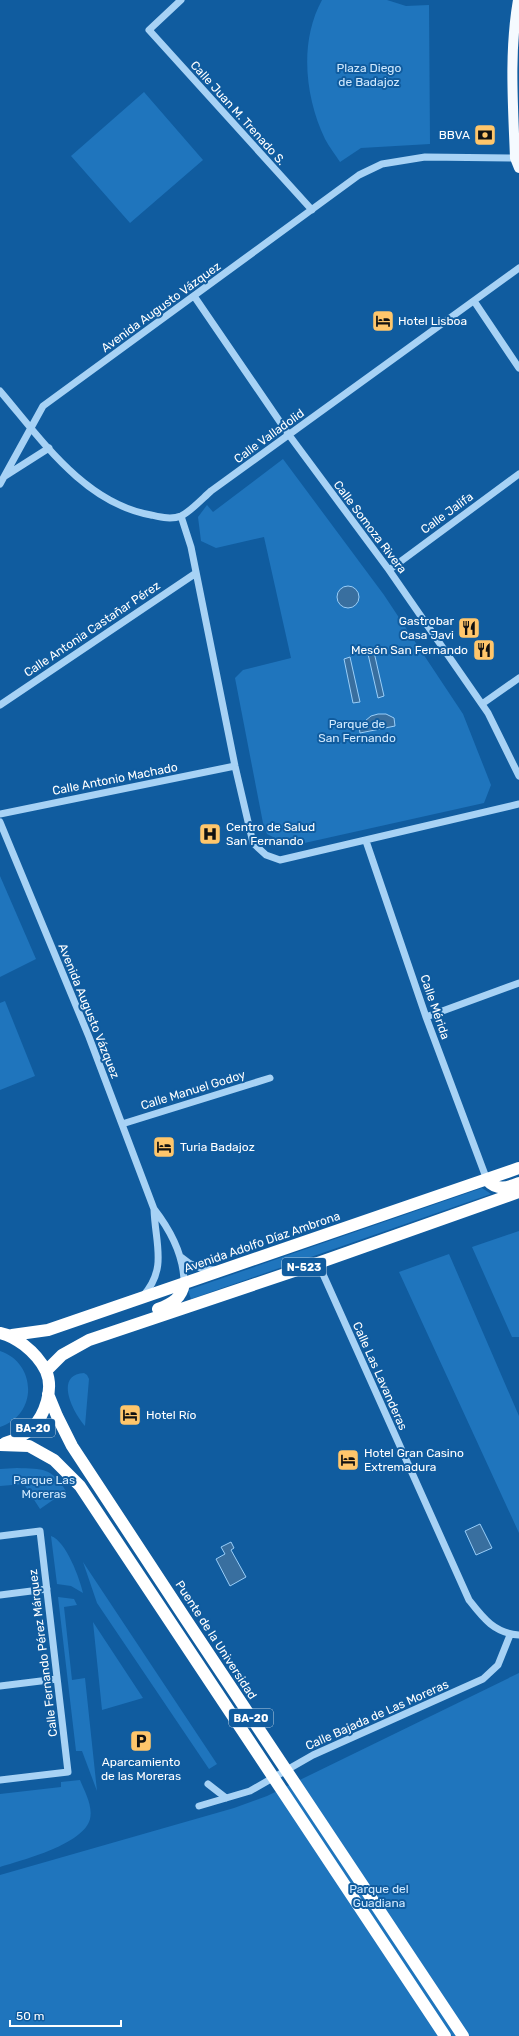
<svg xmlns="http://www.w3.org/2000/svg" width="519" height="2036" font-family="Rubik,sans-serif">
  <style>
    .green { fill: #1f75bd }
    .water { fill: #396f9f; stroke: #99cef9 }
    .lines { fill: none; stroke-linecap: round; stroke-linejoin: round }
    .minor { stroke: #a7d2f5; stroke-width: 7 }
    .major { stroke: #f5faff; stroke-width: 10 }
    .highway { stroke: #fff; stroke-width: 12 }
    .labels { text-anchor: middle; dominant-baseline: central; stroke-width: 4; stroke-linejoin: round; paint-order: stroke }
    .shield { fill: #105c9f; stroke: #b7cee2; stroke-width: 1 }
    .shield-label { font-size: 11px; font-weight: bold; fill: #fff }
    .park-label { font-size: 12px; fill: #d0e9fe; stroke: #105c9f }
    .street-label { font-size: 12px; fill: #fff; stroke: #105c9f }
    .poi-label { font-size: 12px; fill: #fff; stroke: #105c9f; text-anchor: start }
  </style>
  <rect width="100%" height="100%" fill="#105c9f"/>
  <!-- green -->
  <path class="green" d="M322,0h65l19,6 23,-1 1,139 -69,4 -21,14c-5,-8 -11,-15 -15,-23 -20,-42 -26,-97 -3,-139z
    M144,92l59,68 -73,63 -59,-67z
    M283,459l101,136 79,119 28,71 -7,18 -193,43 -24,-12 -4,-11 -28,-145 8,-8 48,-12 -27,-121 -48,11 -15,-7 -3,-24 9,-12 6,7z
    M0,876l36,83 -36,18z
    M5,1001l30,75 -35,14v-87z
    M482,1188l9,6 -300,105 -3,-9z
    M519,1231v106h-7l-40,-90z
    M449,1254l70,162v117l-120,-261z
    M0,1351c37,12 38,64 0,76z
    M84,1373l3,2 2,4 -4,47c-11,-12 -32,-51 -1,-53z
    M17,1468c26,1 34,-1 49,23l-26,18 -16,-25 -24,2v-17z
    M51,1536c15,5 29,43 32,57l-12,-7 -14,-2z
    M83,1562l134,202 -8,5 -112,-166z
    M58,1597l16,2 3,6 -13,2 8,73 13,-2 12,113 -15,-40h-6z
    M93,1622l50,76 -41,12z
    M519,1673v363h-519v-161l234,-67 33,-12z
    M80,1780c5,12 13,26 10,39 -6,25 -67,41 -90,48v-73l61,-7v-5z"/>
  <!-- water -->
  <path class="water" d="M337 597a11 11 0 1 1 22 0a11 11 0 1 1-22 0Z
    M374,652l10,44 -6,2 -10,-44z
    M350,657l10,45 -7,1 -9,-44z
    M378,714h8l8,4 1,8 -35,7 -1,-7 12,-10z
    M480,1524l12,24 -16,7 -11,-24z
    M231,1542l3,6 -3,2 15,27 -16,9 -14,-27 9,-5 -4,-7z"/>
  <g class="lines">
    <!-- minor -->
    <path class="minor" d="M181,0l-32,30 163,180
      M194,296l95,139 100,135 99,143 31,63
      M474,301l45,67
      M0,391c41,48 84,112 151,124 9,2 20,5 30,1 9,-4 22,-18 30,-25l308,-223
      M5,476l44,-28
      M0,484l43,-78 316,-231 23,-11 43,-7 93,1
      M181,516l10,31 44,219 18,77 13,12 14,5 239,-56
      M389,570l130,-96
      M482,704l37,-26
      M0,705l196,-132
      M0,814l235,-48
      M0,822l89,215 65,172c17,22 30,46 30,74
      M366,841l60,176 61,163
      M426,1017l93,-34
      M122,1124l148,-46
      M181,1257c10,9 20,13 34,13
      M318,1263l151,337c14,18 25,33 50,35
      M143,1296c25,-28 12,-53 11,-87
      M0,1536l40,-5 28,241 -68,8
      M0,1595l47,-6
      M0,1686l57,-7
      M208,1784l18,14
      M199,1806l51,-15 63,-36 170,-76 15,-14 12,-30"/>
    <!-- major -->
    <path class="major" d="M518,0c-9,52 -5,105 -3,158l4,10"/>
    <!-- highway -->
    <path class="highway" d="M487,1180c10,11 20,8 32,3
      M158,1309c14,-5 24,-11 26,-26
      M0,1333c10,2 16,6 24,12 9,7 17,16 22,26 8,18 -1,44 -14,57 -8,8 -17,12 -27,15
      M12,1335l36,-5 471,-162
      M46,1371l16,-16 27,-15 229,-77 201,-71
      M48,1394l9,22 15,30 113,172 278,418
      M0,1445l29,1 25,14 26,26 365,550"/>
  </g>
  <!-- icons -->
  <defs>
    <g id="bank-square" transform="scale(1.15)"><rect x="-9" y="-9" width="18" height="18" rx="4" fill="#ffc66b" stroke="#105c9f"/><path d="M-6-4H6V4H-6ZM0-2.3a2.3 2.3 0 1 0 0 4.6a2.3 2.3 0 1 0 0-4.6Z" fill="#111"/></g>
    <g id="hotel-square" transform="scale(1.15)"><rect x="-9" y="-9" width="18" height="18" rx="4" fill="#ffc66b" stroke="#105c9f"/><path d="M-6-4.5h1.5V1H6V5H4.5V3h-9V5H-6ZM-4 0a1.8 1.8 0 1 1 3.6 0ZM.5 0V-2.5h3Q6-2.5 6 0Z" fill="#111"/></g>
    <g id="restaurant-square" transform="scale(1.15)"><rect x="-9" y="-9" width="18" height="18" rx="4" fill="#ffc66b" stroke="#105c9f"/><path d="M-5-6h1v4h1v-4h1v4h1v-4h1v5L-1.5 .5V6h-2V.5L-5-1ZM5-6V6H3V1.5H1.5Q1.5-4 5-6Z" fill="#111"/></g>
    <g id="hospital-square" transform="scale(1.15)"><rect x="-9" y="-9" width="18" height="18" rx="4" fill="#ffc66b" stroke="#105c9f"/><path d="M-5-5h3v3.5h4V-5h3V5h-3V1.5h-4V5h-3Z" fill="#111"/></g>
    <g id="parking-square" transform="scale(1.15)"><rect x="-9" y="-9" width="18" height="18" rx="4" fill="#ffc66b" stroke="#105c9f"/><path d="M-3.5-5.5H1a3.5 3.5 0 0 1 0 7H-1V5.5H-3.5ZM-1-3.4V-.6H.8a1.4 1.4 0 0 0 0-2.8Z" fill="#111"/></g>
  </defs>
  <g fill-rule="evenodd">
    <use href="#bank-square" x="485" y="135"/>
    <use href="#hotel-square" x="383" y="321"/>
    <use href="#restaurant-square" x="469" y="628"/>
    <use href="#restaurant-square" x="484" y="650"/>
    <use href="#hospital-square" x="210" y="834"/>
    <use href="#hotel-square" x="164" y="1147"/>
    <use href="#hotel-square" x="130" y="1415"/>
    <use href="#hotel-square" x="348" y="1460"/>
    <use href="#parking-square" x="141" y="1741"/>
  </g>
  <g class="labels">
    <!-- shield labels -->
    <g class="shield">
      <rect x="282" y="1258" width="44" height="18" rx="3"/>
      <rect x="11" y="1419" width="44" height="18" rx="3"/>
      <rect x="229" y="1709" width="44" height="18" rx="3"/>
    </g>
    <g class="shield-label">
      <text x="304" y="1267">N-523</text>
      <text x="33" y="1428">BA-20</text>
      <text x="251" y="1718">BA-20</text>
    </g>
    <!-- park labels -->
    <g class="park-label">
      <text x="369" y="68">Plaza Diego<tspan x="369" dy="14">de Badajoz</tspan></text>
      <text x="357" y="724">Parque de<tspan x="357" dy="14">San Fernando</tspan></text>
      <text x="44" y="1480">Parque Las<tspan x="44" dy="14">Moreras</tspan></text>
      <text x="379" y="1889">Parque del<tspan x="379" dy="14">Guadiana</tspan></text>
    </g>
    <!-- street labels -->
    <g class="street-label">
      <text transform="translate(238 113) rotate(48)">Calle Juan M. Trenado S.</text>
      <text transform="translate(161 307) rotate(-36)">Avenida Augusto Vázquez</text>
      <text transform="translate(269 436) rotate(-36)">Calle Valladolid</text>
      <text transform="translate(447 513) rotate(-36)">Calle Jalifa</text>
      <text transform="translate(370 527) rotate(53)">Calle Somoza Rivera</text>
      <text transform="translate(92 629) rotate(-34)">Calle Antonia Castañar Pérez</text>
      <text transform="translate(115 779) rotate(-11)">Calle Antonio Machado</text>
      <text transform="translate(435 1007) rotate(71)">Calle Mérida</text>
      <text transform="translate(89 1011) rotate(68)">Avenida Augusto Vázquez</text>
      <text transform="translate(193 1090) rotate(-17)">Calle Manuel Godoy</text>
      <text transform="translate(262 1242) rotate(-19)">Avenida Adolfo Díaz Ambrona</text>
      <text transform="translate(380 1376) rotate(66)">Calle Las Lavanderas</text>
      <text transform="translate(216 1640) rotate(57)">Puente de la Universidad</text>
      <text transform="translate(43 1653) rotate(-97)">Calle Fernando Pérez Márquez</text>
      <text transform="translate(377 1715) rotate(-24)">Calle Bajada de Las Moreras</text>
    </g>
    <!-- poi labels -->
    <g class="poi-label">
      <text x="470" y="135" text-anchor="end">BBVA</text>
      <text x="398" y="321">Hotel Lisboa</text>
      <text x="454" y="621" text-anchor="end">Gastrobar<tspan x="454" dy="14">Casa Javi</tspan></text>
      <text x="468" y="650" text-anchor="end">Mesón San Fernando</text>
      <text x="226" y="827">Centro de Salud<tspan x="226" dy="14">San Fernando</tspan></text>
      <text x="180" y="1147">Turia Badajoz</text>
      <text x="146" y="1415">Hotel Río</text>
      <text x="364" y="1453">Hotel Gran Casino<tspan x="364" dy="14">Extremadura</tspan></text>
      <text x="141" y="1762" text-anchor="middle">Aparcamiento<tspan x="141" dy="14">de las Moreras</tspan></text>
    </g>
  </g>
  <!-- scale -->
  <path d="M10 2020v6h111v-6" fill="none" stroke="#ffffff" stroke-width="2"/>
  <text x="16" y="2020" font-size="12" fill="#ffffff" stroke="#105c9f" stroke-width="3" paint-order="stroke">50 m</text>
</svg>
